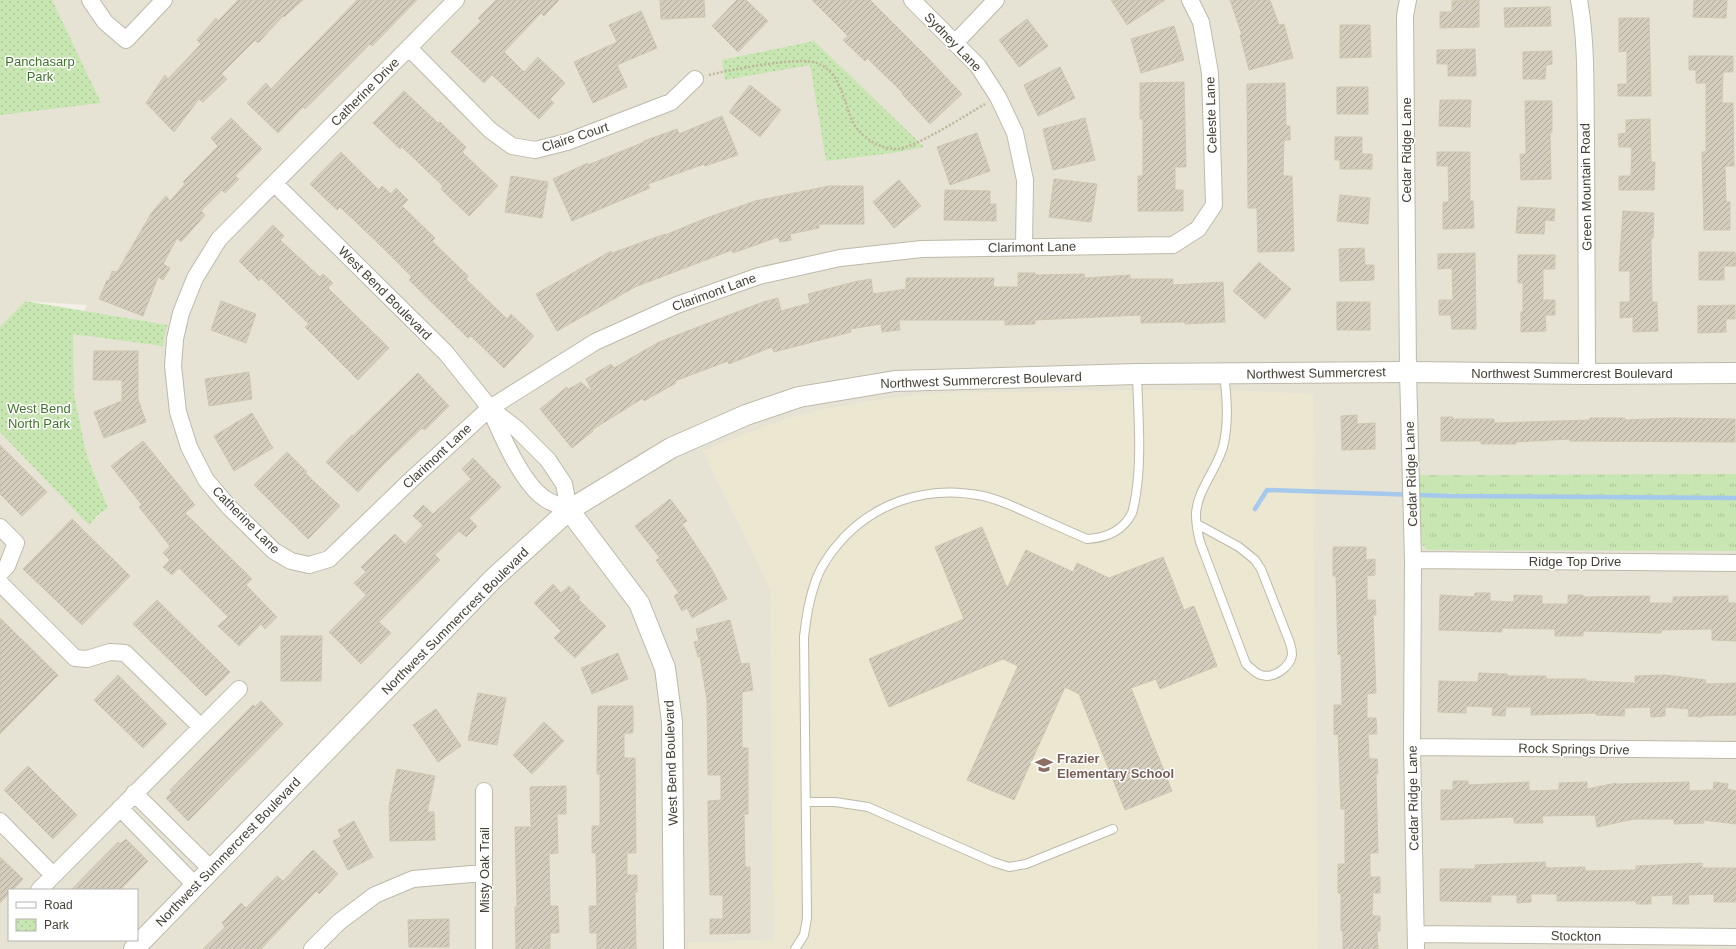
<svg xmlns="http://www.w3.org/2000/svg" width="1736" height="949" font-family="Arial,sans-serif">
  <style>
    .residential { fill: #e6e3d5; fill-rule: evenodd }
    .education { fill: #ebe7d1 }
    .grass { fill: url(#grass-tufts) }
    .park { fill: url(#park-dots) }
    .lines { fill: none; stroke-linecap: round; stroke-linejoin: round }
    .stream { stroke: #a5c8ed; stroke-width: 4.5 }
    .building { fill: url(#building-hatch); stroke: #cec6b0 }
    .service-casing { stroke: #beb9aa; stroke-width: 10 }
    .minor-casing { stroke: #beb9aa; stroke-width: 18 }
    .tertiary-casing { stroke: #beb9aa; stroke-width: 22 }
    .path { stroke: #bfb69b; stroke-width: 2.5; stroke-dasharray: 2 2; stroke-linecap: butt }
    .service { stroke: #fff; stroke-width: 8 }
    .minor { stroke: #fff; stroke-width: 16 }
    .tertiary { stroke: #fff; stroke-width: 20 }
    .labels { text-anchor: middle; dominant-baseline: central; stroke-width: 3; stroke-linejoin: round; paint-order: stroke }
    .street-label { font-size: 13px; fill: #454136; stroke: #fff }
    .park-label { font-size: 13px; fill: #3f752b; stroke: #fff }
    .education-label { font-size: 13px; font-weight: bold; fill: #785e54; stroke: #fff; text-anchor: start }
  </style>
  <defs>
    <pattern id="grass-tufts" width="24" height="20" patternUnits="userSpaceOnUse"><rect width="24" height="20" fill="#c8e6b1"/><path d="M3 7l-1-3M5 7V3M7 7l1-3M15 17l-1-3M17 17v-4M19 17l1-3" fill="none" stroke="#adc699"/></pattern>
    <pattern id="park-dots" width="8" height="8" patternUnits="userSpaceOnUse"><rect width="8" height="8" fill="#c8e6b1"/><path d="M2 2h.1M6 6h.1" fill="none" stroke="#adc699" stroke-width="1.8" stroke-linecap="round"/></pattern>
    <pattern id="building-hatch" width="6" height="6" patternUnits="userSpaceOnUse"><rect width="6" height="6" fill="#d4cdbd"/><path d="M-1 1l2-2M0 6l6-6M5 7l2-2" fill="none" stroke="#aea89a"/></pattern>
  </defs>
  <rect width="100%" height="100%" fill="#f3f0e7"/>
  <!-- residential -->
  <path class="residential" d="M0,0h1736v949h-1736v-519l91,92 17,-14 -21,-52 -13,-62 -1,-60 14,-29 -62,-4 -25,26zM9,890h128v50h-128z"/>
  <!-- education -->
  <path class="education" d="M1167,390l82,1 64,3 5,555h-630v-7l85,-2 -3,-351 -67,-138 38,-16 42,-15 40,-11 78,-13 43,-3z"/>
  <!-- grass -->
  <path class="grass" d="M1736,474v77l-309,-1 -6,-7 -3,-9 -1,-59z"/>
  <!-- park -->
  <path class="park" d="M0,0h52l49,103 -101,12z
    M814,41l110,106 -32,6 -66,8 -16,-96 -85,15 -3,-20z
    M25,301l142,24 -4,21 -90,-12 1,60 13,62 21,52 -11,8 -8,9 -89,-93v-105z"/>
  <g class="lines">
    <!-- stream -->
    <path class="stream" d="M1255,509l12,-19 182,6 287,2"/>
  </g>
  <!-- building -->
  <path class="building" d="M238,0h65l-19,17 -1,-1 -25,27 -3,-3 -34,34 6,5 -24,23 -4,-3 -25,33 -28,-29 19,-28 3,4 33,-35 -4,-4 19,-22 2,3z
    M357,0h60l-45,46 -2,-2 -65,65 -2,-2 -25,26 -31,-30 19,-20 5,6z
    M496,0h63l-15,16 -3,-3 -37,39 20,20 14,-15 27,26 -15,16 4,4 -15,16 -47,-44 -8,8 -33,-31 30,-31 -3,-3z
    M660,0h44l1,17 -44,2z
    M737,0h9l22,21 -30,31 -26,-26z
    M812,0h58l57,57 35,37 -32,30 -28,-30 1,-1 -36,-35 -2,3 -22,-21 5,-4z
    M1111,0h54l-38,25z
    M1230,0h40l9,25 5,-1 9,34 -44,12 -9,-35h2z
    M1479,0v27l-39,1v-16h12v-11z
    M1694,0h33l-1,18 -33,-1z
    M1550,7l1,19 -46,1 -1,-19z
    M641,11l16,37 -40,17 10,22 -34,16 -19,-41 43,-20 -8,-17z
    M1619,18h30l2,78h-33v-12h9v-33l-8,1z
    M1027,19l21,27 -29,21 -20,-27z
    M1340,25h30l1,32 -31,1z
    M1174,26l10,34 -43,13 -10,-34z
    M1475,49l1,27h-28v-12h-11v-14z
    M1552,51v13l-6,1 -1,14h-22v-27z
    M1689,56h44v16h-10l-1,31h11l1,63h-9l1,36h4v28h-26l-2,-78h4v-69h-10v-13h-7z
    M1060,67l15,31 -37,18 -14,-31z
    M1184,82l2,85h-11v23h8v21h-45v-35h5v-57h-3v-36z
    M1285,83l1,43h4v14h-6l-1,36h9l2,75 -36,1 -1,-44h-9l-1,-124z
    M750,85l31,25 -21,27 -31,-25z
    M1337,87h31v27h-31z
    M404,91l34,32 2,-1 26,25 -4,5 36,34 -29,30 -28,-27 2,-3 -41,-39 -2,2 -27,-26z
    M1440,100h31l-1,27 -31,-1z
    M1525,101h27v31l-2,1 1,46 -30,1 -1,-26h6z
    M722,116l16,39 -33,11 -1,-2 -56,20 2,4 -78,33 -19,-42 35,-16v2l56,-23v-1l33,-12 2,5z
    M231,118l31,31 -27,27 4,3 -14,14 -3,-3 -21,21 4,4 -24,27 -4,-4 -14,26 7,4 -7,12 -5,-3 -15,39 -44,-17 8,-19 2,1 3,-10 5,1 35,-60 14,-16 4,5 15,-17 -2,-2 35,-36 -7,-8z
    M1085,118l10,42 -42,10 -10,-41z
    M1650,119l1,43h4l-1,28h-35v-14h12l1,-29h-13l-1,-13 8,-1v-13z
    M977,133l13,38 -40,14 -13,-38z
    M1335,137h27v17h10v15h-32v-9h-5z
    M341,152l38,38 3,-4 9,8 5,-6 12,12 -6,6 33,32 -3,3 36,35 -2,3 41,40 4,-5 23,22 -30,32 -33,-32 -3,2 -59,-58 3,-3 -33,-33 -39,-37 -3,3 -27,-26z
    M1437,152h33v49h3l1,27 -31,1v-27h6l-1,-36h-11z
    M511,176l37,6 -6,36 -37,-6z
    M1054,179l43,5 -6,38 -42,-5z
    M899,180l22,26 -27,22 -21,-26z
    M829,186h34l1,38h-45v4l-29,6 1,6 -11,2 -2,-5 -45,16 -1,-3 -97,37 -78,44 -21,-37 75,-43 1,2 53,-19v1l44,-18 46,-16z
    M945,190l45,1v13h6v17l-52,-1z
    M1340,195l30,3 -2,26 -31,-3z
    M1518,207l37,2 -1,12 -9,-1 -1,14 -28,-1z
    M1623,211l31,2 -1,25h-2l1,64h5l1,29 -25,1v-15l-13,1v-16h10v-31h-11z
    M273,225l11,11 -4,4 40,37 3,-3 10,9 -5,5 61,60 -31,32 -53,-53 4,-3 -48,-46 -2,3 -20,-20z
    M1364,248l1,17h9v15l-34,1 -1,-32z
    M1699,252h36l1,14h-12v14h-25z
    M1475,253l1,76h-24l-1,-14h-12v-15h14l-1,-32 -14,1v-15z
    M1518,255h37v14h-12v31h12v15h-10l1,16 -25,1v-20h2v-29h-5z
    M1259,262l32,27 -26,30 -32,-28z
    M1018,273h17v2l49,-1 1,4 45,-3v4h43v6l50,-3 2,40 -40,2v-2l-44,1v-8l-106,5v4l-30,1v-5h-106l1,10 -18,2 -1,-8 -31,5 1,3 -77,20 -2,-5 -43,17 -1,-3 -53,20 1,2 -32,18 -1,-3 -51,32 1,1 -21,17 -32,-39 27,-22 2,2 12,-7 12,11 -7,-14 25,-15 3,4 45,-26 104,-40 15,-4 3,13 29,-8 -2,-9 46,-12 17,-3 2,15 33,-5v-11h88l-1,9h25z
    M221,301l35,13 -10,29 -35,-13z
    M1337,302h33v28h-33z
    M1735,305v14h-9v13l-28,1v-27z
    M94,351h44v48l8,23 -42,16 -10,-26 28,-11v-21h-29z
    M249,372l3,27 -43,7 -4,-27z
    M418,373l31,33 -24,24 -3,-2 -39,37 -25,27 -32,-30 26,-27 1,1z
    M252,413l21,35 -39,23 -20,-35z
    M1357,415v9l18,-1v26l-33,1 -1,-34z
    M1441,417h12v2h41v4l96,-3v-2h35v2l47,-2 63,1v23l-165,-1v-2l-54,3v2h-35v-3h-40z
    M143,441l52,64 -10,8 67,66 -6,6 31,32 -12,12 -4,-5 -22,22 -21,-20 10,-9 -49,-49 -7,7 -9,-8 7,-7 -7,-7 7,-7 -31,-39 3,-2 -31,-39z
    M0,445l47,47 -25,24 -22,-22z
    M287,452l20,20 -2,1 35,33 -32,33 -54,-54z
    M473,458l28,29 -32,31 8,8 -11,11 -7,-6 -24,24 5,5 -61,62 12,11 -30,31 -32,-32 37,-37 -12,-12 12,-11 -5,-5 34,-33 10,10 18,-19 -10,-9 10,-11 10,9 38,-35 -9,-10z
    M670,499l17,22 -5,3 29,44 16,31 -35,19 -5,-10 -5,3 -8,-15 5,-3 -23,-33 4,-2 -25,-32z
    M72,519l58,57 -48,49 -59,-56z
    M982,527l25,61 19,-38 47,22 4,-9 32,15 54,-21 21,53 10,-4 23,60 -57,23 -4,-10 -25,9 41,103 -47,19 -46,-116 -14,-7 -51,113 -47,-20 51,-114 -15,-7 -114,48 -20,-48 95,-40 -29,-72z
    M1333,547h33v13l9,-1v16l-8,1v24h8l1,15h-3l3,78 -9,1v24h9l1,16h-9l1,25h8l1,15h-2l2,79h-8v24h10v16h-7l-1,23h8v15h-3l1,18h-35v-18h-2v-38h-3v-29h7v-55h-4l-3,-75 -4,1v-30h8l-1,-51 -3,1 -2,-79h-3z
    M553,584l8,9 8,-7 11,11 -2,2 28,27 -31,32 -21,-20 7,-7 -27,-28z
    M1475,593h15v8l24,1v-7l28,1v8h26v-9h15v2l67,-1 -1,7h24v-6l55,-1v7h8v38l-24,-1v-11l-51,1v3l-78,-2v5h-28v-7l-53,-1v4l-63,-2 1,-35 34,2z
    M157,600l73,72 -24,24 -73,-72z
    M0,618l58,57 -58,59z
    M730,620l11,44 8,-1 4,27 -11,2v56h6v66h-4l1,53h5v66l-40,1v-15h13v-24h-13l-2,-80v-14l13,-1v-25h-13l-1,-75 -7,-44 -2,1 -4,-15 5,-1 -3,-12z
    M281,636h41l-1,45h-40z
    M618,653l10,26 -36,15 -11,-26z
    M1479,673l28,1v2h39v3h40v2l49,2v-7l30,-1 41,5 -1,4 31,-1v32l-34,1v1l-14,-1 1,-7 -24,-2v9l-14,1 -1,-10 -25,1 -1,8 -28,-1v-2l-65,2v-8h-25l-1,9 -13,-1 1,-8 -27,-1v7l-28,-1 1,-31 39,1z
    M118,675l49,49 -24,24 -49,-48z
    M478,693l28,5 -9,47 -29,-5z
    M261,701l22,23 -95,97 -22,-23 6,-6 -2,-2 83,-85 2,2z
    M598,706h35v27h-9v25h11l1,95h-9v22h10v17h-2l1,57h-39v-16h-7l-1,-27h8l-1,-53h-4v-27h8v-52h-3z
    M436,709l25,37 -23,16 -25,-37z
    M544,722l20,19 -32,33 -19,-19z
    M28,766l49,49 -24,24 -49,-49z
    M397,769l38,7 -8,36h7l1,28 -45,1 -1,-35z
    M1453,781h15v4l61,-3v9l30,-1v-7l28,-1v7l29,-6v1l73,-2v9l24,-1 1,-8 14,2 -1,5 9,2v33l-33,-4 1,3 -30,1v-5h-40l-37,8 -2,-12 -53,1 1,7h-29v-6l-73,3v-30h12z
    M566,786v28h-9l1,39 -9,1 1,52h8l1,27h-9v16h-34l-1,-42h2l-2,-80h16l-1,-40z
    M354,821l19,36 -25,13 -15,-29 8,-4 -3,-7z
    M126,839l22,22 -28,29h-49l47,-48 2,2z
    M313,850l25,24 -19,20 -3,-3 -55,58h-58l22,-22 -3,-4 19,-20 5,5 31,-32 6,5z
    M0,857l23,22 -10,11h-4v4l-9,9z
    M1545,862l1,6 39,-1v4l51,-1v-4l66,-3v5h34v34h-22v-8l-26,1 1,9h-16v-9l-22,1v8h-15v-3h-79v-7h-26v8l-14,1v-8h-26v7l-51,-1v-32h35v-4z
    M449,919v28h-40l-1,-27z"/>
  <g class="lines">
    <!-- service casing -->
    <g class="service-casing">
      <path id="service" d="M1197,524l42,23 16,13 6,9 29,74c1,3 2,8 2,12 -2,12 -18,24 -31,20 -5,-1 -10,-7 -15,-11l-46,-122c-2,-8 -4,-18 -4,-27 0,-23 21,-46 27,-68 6,-24 4,-49 1,-73
        M806,802h29l33,5 125,55 16,5 17,-3 87,-35
        M795,949l9,-14 3,-17 -3,-281c2,-19 5,-38 12,-57 4,-11 11,-22 18,-31 36,-46 92,-65 149,-53 15,3 29,10 43,16 20,9 40,18 61,27 19,-1 36,-8 45,-26 2,-6 3,-13 4,-19 6,-39 2,-80 1,-120"/>
    </g>
    <!-- minor casing -->
    <g class="minor-casing">
      <path id="minor" d="M90,0l15,22 21,18 38,-40
        M456,0l-237,239 -24,39 -14,35 -6,26 -2,27 5,46 11,35 17,33 23,27 45,44 17,10 18,4 20,-6 83,-80 78,-71 105,-66 82,-37 82,-29 81,-18 82,-9 251,-4 25,-16 16,-24 -4,-132 -9,-51 -11,-22
        M912,0l66,66 20,31 17,36 10,47 -1,67
        M1408,0l-3,16 3,356 5,188 -1,187 4,202
        M1579,0c8,44 6,89 7,134 1,80 1,160 1,240
        M955,43l41,-43
        M409,48l81,82 22,16 23,4 32,-8 104,-40 24,-23
        M275,184l171,169 44,55 27,21 31,31 16,24 5,26
        M491,411c11,25 32,75 56,89 7,4 15,7 22,10
        M0,527l16,16 -9,23 -7,7
        M1413,560l323,3
        M0,583l75,75 12,1 23,-7 15,1 76,74
        M1412,747l324,3
        M484,791v158
        M134,793l77,76
        M120,808l76,78
        M0,821l53,54
        M39,890l200,-201
        M1416,934l320,3
        M312,949l27,-27 36,-27 38,-16 70,-6"/>
    </g>
    <!-- tertiary casing -->
    <g class="tertiary-casing">
      <path id="tertiary" d="M569,510l70,93 26,65 7,54 2,227
        M134,949l360,-371 75,-68 102,-62 75,-33 53,-18 96,-16 242,-7 271,-2 179,2 149,-1"/>
    </g>
    <!-- path -->
    <path class="path" d="M709,75c20,-5 90,-19 108,-12 17,7 22,21 28,37 2,7 4,14 7,20 7,16 27,29 44,29 18,0 70,-34 89,-45"/>
    <!-- service -->
    <use href="#service" class="service"/>
    <!-- minor -->
    <use href="#minor" class="minor"/>
    <!-- tertiary -->
    <use href="#tertiary" class="tertiary"/>
  </g>
  <!-- icons -->
  <defs>
    <g id="school-bare" transform="scale(1.38)"><path d="M0-5L7-2L0 1L-7-2ZM-4 1L0 2.5L4 1V4Q0 6-4 4Z" fill="#8d6e63" stroke="#fff" stroke-width="2.5" paint-order="stroke"/></g>
  </defs>
  <g fill-rule="evenodd">
    <use href="#school-bare" x="1044" y="765"/>
  </g>
  <g class="labels">
    <!-- street labels -->
    <g class="street-label">
      <text transform="translate(953 42) rotate(46)">Sydney Lane</text>
      <text transform="translate(365 92) rotate(-45)">Catherine Drive</text>
      <text transform="translate(1211 115) rotate(-92)">Celeste Lane</text>
      <text transform="translate(575 137) rotate(-18)">Claire Court</text>
      <text transform="translate(1406 150) rotate(-90)">Cedar Ridge Lane</text>
      <text transform="translate(1586 187) rotate(-91)">Green Mountain Road</text>
      <text transform="translate(1032 247) rotate(-1)">Clarimont Lane</text>
      <text transform="translate(714 292) rotate(-20)">Clarimont Lane</text>
      <text transform="translate(385 293) rotate(45)">West Bend Boulevard</text>
      <text transform="translate(1316 373) rotate(-1)">Northwest Summercrest</text>
      <text x="1572" y="373">Northwest Summercrest Boulevard</text>
      <text transform="translate(981 380) rotate(-2)">Northwest Summercrest Boulevard</text>
      <text transform="translate(437 456) rotate(-43)">Clarimont Lane</text>
      <text transform="translate(1411 474) rotate(-92)">Cedar Ridge Lane</text>
      <text transform="translate(246 520) rotate(45)">Catherine Lane</text>
      <text x="1575" y="561">Ridge Top Drive</text>
      <text transform="translate(455 621) rotate(-45)">Northwest Summercrest Boulevard</text>
      <text transform="translate(1574 749) rotate(1)">Rock Springs Drive</text>
      <text transform="translate(671 763) rotate(-92)">West Bend Boulevard</text>
      <text transform="translate(1413 798) rotate(-91)">Cedar Ridge Lane</text>
      <text transform="translate(228 852) rotate(-46)">Northwest Summercrest Boulevard</text>
      <text transform="translate(484 870) rotate(-90)">Misty Oak Trail</text>
      <text transform="translate(1576 936) rotate(1)">Stockton</text>
    </g>
    <!-- park labels -->
    <g class="park-label">
      <text x="40" y="61">Panchasarp<tspan x="40" dy="15">Park</tspan></text>
      <text x="39" y="408">West Bend<tspan x="39" dy="15">North Park</tspan></text>
    </g>
    <!-- education labels -->
    <g class="education-label">
      <text x="1057" y="758">Frazier<tspan x="1057" dy="15">Elementary School</tspan></text>
    </g>
  </g>
  <!-- legend -->
  <rect x="8" y="889" width="130" height="52" fill="#ffffff" stroke="#b5b3af"/>
  <rect x="16" y="902" width="20" height="6" fill="#ffffff" stroke="#b5b3af"/>
  <text x="44" y="909" font-size="12" fill="#454136">Road</text>
  <rect x="16" y="919" width="20" height="12" fill="url(#park-dots)" stroke="#b5b3af"/>
  <text x="44" y="929" font-size="12" fill="#454136">Park</text>
</svg>
